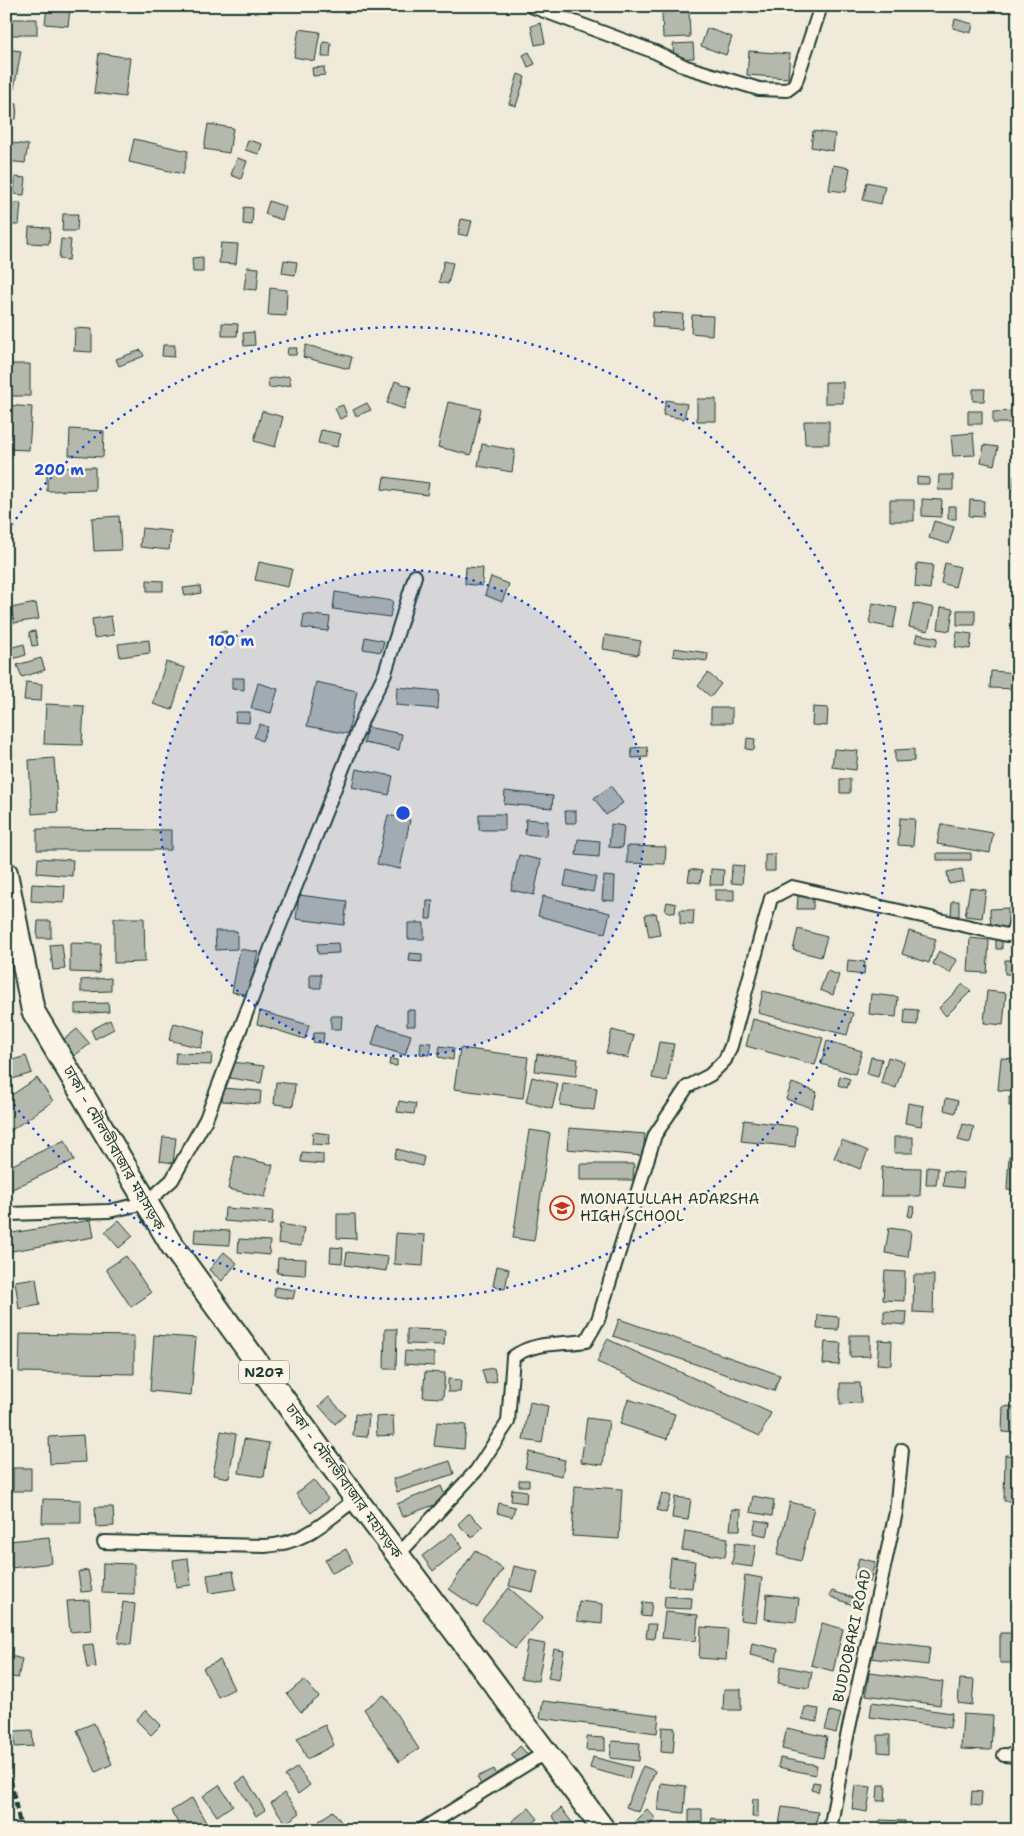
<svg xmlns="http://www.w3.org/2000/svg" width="1024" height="1836" font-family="'Shantell Sans','Noto Sans Bengali',sans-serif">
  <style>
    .building { fill: #b5b9ad; stroke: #1f3d34 }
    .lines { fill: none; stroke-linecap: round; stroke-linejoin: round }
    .street-casing { stroke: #1f3d34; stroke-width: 16 }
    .highway-casing { stroke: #1f3d34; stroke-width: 26 }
    .street { stroke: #fcf5e5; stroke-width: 12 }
    .highway { stroke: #fcf5e5; stroke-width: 22 }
    .rail { stroke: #1f3d34; stroke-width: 4; stroke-dasharray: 8 4; stroke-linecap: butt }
    .ring { fill: none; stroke: #1d4ed8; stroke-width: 2.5; stroke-dasharray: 2.5 5 }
    .labels { text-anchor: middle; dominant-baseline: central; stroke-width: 5; stroke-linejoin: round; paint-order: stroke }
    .shield { fill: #fcf5e5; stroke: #617469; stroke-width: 1 }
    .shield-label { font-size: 14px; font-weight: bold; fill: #1f3d34 }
    .street-label { font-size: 15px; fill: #1f3d34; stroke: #fcf5e5 }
    .poi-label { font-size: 15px; fill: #1f3d34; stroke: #fcf5e5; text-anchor: start }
    .centre { fill: #1d4ed8; stroke: #fcf5e5; stroke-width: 2.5 }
    .ring-label { font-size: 15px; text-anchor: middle; font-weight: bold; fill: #1d4ed8; stroke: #fcf5e5; stroke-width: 5; stroke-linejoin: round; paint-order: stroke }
  </style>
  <rect width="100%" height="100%" fill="#efeada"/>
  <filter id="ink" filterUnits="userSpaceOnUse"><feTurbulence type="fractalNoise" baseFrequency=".02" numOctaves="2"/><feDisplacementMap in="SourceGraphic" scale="10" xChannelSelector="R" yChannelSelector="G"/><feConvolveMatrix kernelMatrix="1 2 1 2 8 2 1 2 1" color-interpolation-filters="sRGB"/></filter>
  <g filter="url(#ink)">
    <!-- building -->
    <path class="building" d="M314,6h25l-1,6 -24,-3z
      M566,6h16l-6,11 -12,-6z
      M47,7l23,2 -2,17 -23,-2z
      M689,12l1,25 -27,1 -1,-25z
      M8,19h29v16h-29z
      M955,19l18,5 -2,9 -18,-5z
      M541,23l4,20 -10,2 -4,-19z
      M707,28l25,9 -6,18 -25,-9z
      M299,29l21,3 -5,29 -21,-4z
      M323,42l8,1 -1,14h-8z
      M693,43l1,15 -20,1 -1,-15z
      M6,49l15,2 -7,38 -8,-1z
      M749,51l41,3 -2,24 -41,-3z
      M529,52l6,12 -7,3 -5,-12z
      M99,53l31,5 -5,39 -31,-4z
      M324,67l1,8 -12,1 -1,-8z
      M518,74l7,3 -9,29 -7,-2z
      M6,103l11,1 -1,15 -10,-1z
      M208,124l25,4 -4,25 -25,-4z
      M813,131l22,3 -2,17 -22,-4z
      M134,139l54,12 -5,23 -54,-12z
      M248,140l14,4 -3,10 -14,-4z
      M6,142l22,3 -3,18 -19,-2z
      M237,158l10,3 -6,18 -10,-4z
      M833,165l17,3 -4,24 -17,-2z
      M15,177l11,1 -2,17 -10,-1z
      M867,182l18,4 -4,18 -18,-4z
      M269,201l17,6 -4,13 -17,-6z
      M13,203h8l-2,22h-7z
      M244,207l9,1 -1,17 -9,-1z
      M63,214h15l-1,17h-15z
      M461,219l11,2 -4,15 -10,-2z
      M29,227l21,1 -1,16 -21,-1z
      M61,239l10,1 -2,20 -10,-1z
      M221,243l17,1 -2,20 -17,-1z
      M203,257v15h-10l-1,-14z
      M284,260l13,2 -2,13 -13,-2z
      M444,261l9,2 -5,21 -9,-2z
      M247,267l12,1 -2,22 -13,-1z
      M270,288l17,2 -1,26 -18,-1z
      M653,312l30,2 -1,15 -30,-2z
      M692,315l21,1 -1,19 -21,-2z
      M222,323l16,1 -1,12h-15z
      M75,328l17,1v23l-18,-1z
      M254,332l1,13 -11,1 -1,-13z
      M163,345h12l-1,12 -12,-1z
      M306,345l46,12 -3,12 -46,-12z
      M288,348h9l-1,7h-9z
      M141,350l3,6 -25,10 -3,-7z
      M6,364h24v32h-24z
      M289,376l2,9 -22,3 -1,-9z
      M395,381l16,6 -7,22 -17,-6z
      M825,382h18v21h-18z
      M973,389h12l-1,12h-11z
      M697,399h19v22h-19z
      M666,400l21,4 -3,15 -21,-4z
      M448,402l33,7 -10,46 -33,-8z
      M367,403l4,7 -15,6 -3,-6z
      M6,405l26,2 -3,43 -23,-1z
      M343,405l4,11 -7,3 -5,-11z
      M262,411l21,6 -8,30 -21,-6z
      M968,411h14v13h-14z
      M1013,411v12h-20v-11z
      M804,421h25v23h-24z
      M70,429l34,2 -1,26 -34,-2z
      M321,430l20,4 -4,13 -19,-4z
      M973,433l2,22 -22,1 -2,-21z
      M482,444l33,6 -3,22 -34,-6z
      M984,445l14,2 -4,18 -13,-3z
      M95,467v23l-48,1v-23z
      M939,475h14v15h-15z
      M1014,476h4v14h-5z
      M384,477l45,6 -2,12 -45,-6z
      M917,477l12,1v6h-12z
      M922,499l20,1 -1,17 -19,-1z
      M890,500h24v21h-24z
      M970,500l14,1 -1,16 -14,-1z
      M948,506h8v13h-8z
      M119,516l2,34 -27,1 -2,-33z
      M934,521l20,6 -5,17 -20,-6z
      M142,528l29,3 -2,19 -29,-3z
      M259,562l33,7 -4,18 -33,-7z
      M917,563l16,2 -3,24 -15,-2z
      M945,563l15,4 -5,20 -14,-4z
      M466,567l17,1 -1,18 -17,-2z
      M491,577l18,7 -7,18 -17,-7z
      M147,580l16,1v10h-16z
      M200,586l1,7 -16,3 -2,-8z
      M335,592l58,9 -3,16 -57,-8z
      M36,603l3,16 -25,4 -3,-15z
      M873,603l24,5 -4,20 -24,-5z
      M914,603l20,5 -6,23 -19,-4z
      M941,607l12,2 -3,22 -12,-2z
      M957,610h18v15h-18z
      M304,614l26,3 -2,14 -26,-3z
      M111,616l3,19 -20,3 -2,-19z
      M35,631l3,14 -6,1 -3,-14z
      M226,631l3,11 -13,2 -2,-10z
      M957,632l15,2 -2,15 -15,-2z
      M917,634l21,4 -2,8 -21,-4z
      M605,635l36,6 -3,14 -35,-6z
      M365,637l19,4 -3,11 -18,-3z
      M149,640l1,13 -30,4 -2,-13z
      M24,644l2,11 -17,5 -3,-11z
      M674,648l34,5 -1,8 -34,-5z
      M41,658l4,12 -23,7 -5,-12z
      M166,662l19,6 -13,42 -19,-6z
      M991,671l27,2v16l-28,-1z
      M708,673l13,11 -10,13 -13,-11z
      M232,678h12v12l-12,-1z
      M26,682l16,2 -1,17 -17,-1z
      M316,682l41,9 -9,43 -41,-8z
      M258,683l20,6 -7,24 -20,-5z
      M397,687l42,4 -1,18 -42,-4z
      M46,704l38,2 -2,39 -38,-1z
      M813,707l15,1 -1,18 -15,-1z
      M711,708h21v15h-21z
      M236,712h14l-1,11 -14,-1z
      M260,724l8,3 -6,14 -8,-4z
      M367,727l35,7 -3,16 -35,-7z
      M747,738l8,1 -1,11 -8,-1z
      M647,747l1,10 -16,1 -1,-10z
      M834,749l24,2 -2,19 -24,-3z
      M914,749v12l-19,1v-12z
      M54,758l4,54 -26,2 -3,-54z
      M356,769l37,7 -4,19 -37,-8z
      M840,779h10v14h-10z
      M611,786l12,17 -17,12 -12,-17z
      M505,791l48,5 -1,12 -48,-4z
      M565,811h11v12h-10z
      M479,814h26v16h-26z
      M388,815l22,5 -10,49 -23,-5z
      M900,818l15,1 -2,27 -15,-1z
      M526,819l22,2 -1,15 -22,-2z
      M611,824l13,2 -2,22 -13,-1z
      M941,824l52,9 -3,20 -53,-9z
      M37,829l134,1v20h-134z
      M578,839l22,2 -1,16 -23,-2z
      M627,846l39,1 -1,17 -38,-1z
      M937,853h34v7h-34z
      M765,854h10v17h-10z
      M519,855l22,5 -7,35 -23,-5z
      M38,858l35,2 -1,16 -35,-3z
      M732,865l12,1 -2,18 -11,-1z
      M690,869l12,2 -2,12 -12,-2z
      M711,869l13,1 -1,15h-13z
      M962,869l2,12 -15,3 -2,-12z
      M567,870l29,7 -3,15 -29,-6z
      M604,876l11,1 -1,24 -12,-1z
      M32,884l33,2 -1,17 -33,-2z
      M970,888l16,2 -4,28 -17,-2z
      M715,890h19v11h-19z
      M299,895l48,6 -3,24 -48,-6z
      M543,896l67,17 -5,20 -67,-17z
      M798,896h15v13h-16z
      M427,901h6l-2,18h-5z
      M952,901h7v15h-8z
      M667,902l9,2 -1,9 -10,-2z
      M1008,908v22l-17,1 -1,-22z
      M680,910h14l-1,15 -13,-1z
      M656,913l4,22 -11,2 -4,-22z
      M114,918h30l1,44 -31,1z
      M38,921h13v17h-14z
      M408,923h16v16h-16z
      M798,929l29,8 -6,20 -28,-7z
      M215,931h22v18l-21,1z
      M909,931l27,8 -7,24 -27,-9z
      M996,937h6v12h-6z
      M970,938l19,2 -2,33 -19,-1z
      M70,943l31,1 -2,29 -29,-1z
      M338,943l1,10 -21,1 -1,-10z
      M62,944l3,25 -12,1 -3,-25z
      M240,949l18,3 -9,43 -17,-3z
      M939,951l18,9 -7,13 -17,-9z
      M410,953l12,1v8l-13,-1z
      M848,960l17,2 -1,13 -17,-2z
      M1005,960h11v14h-11z
      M827,971l12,4 -6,20 -13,-5z
      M310,974h11v14h-11z
      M111,978v13l-30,1v-12z
      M963,984l8,7 -25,25 -7,-8z
      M763,991l90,22 -6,22 -89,-22z
      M987,991l19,2 -3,32 -19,-2z
      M871,994l27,3 -2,20 -27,-3z
      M108,1003l1,9 -34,2v-10z
      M905,1009l13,1 -1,15 -13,-1z
      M407,1010h8v16h-8z
      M260,1011l49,14 -4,14 -48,-15z
      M331,1016h11l-1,13h-10z
      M753,1019l70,19 -8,27 -69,-19z
      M110,1020l4,9 -19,10 -4,-9z
      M174,1023l31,8 -4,17 -32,-8z
      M378,1025l33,10 -6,20 -33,-10z
      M77,1029l13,15 -20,15 -12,-15z
      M612,1030l22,6 -6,22 -22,-5z
      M314,1033h10l-1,10 -10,-1z
      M827,1041l35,10 -7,23 -34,-10z
      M421,1042l10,1 -2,12 -9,-1z
      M659,1042l15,2 -7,37 -15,-3z
      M440,1046l14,2 -1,12 -15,-3z
      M460,1048l68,9 -5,41 -69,-9z
      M176,1053l36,1 -1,11 -36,-1z
      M537,1054l41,5 -2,17 -41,-5z
      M26,1056l6,17 -26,8v-19z
      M871,1057l11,2 -4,18 -11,-3z
      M888,1057l16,5 -8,26 -15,-5z
      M1001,1058l17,1v32l-20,-1z
      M390,1059l7,1v6l-8,-1z
      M232,1062l32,4 -3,17 -31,-5z
      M840,1076l10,3 -3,9 -9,-3z
      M532,1077l26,7 -6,25 -26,-7z
      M37,1078l16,23 -47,33v-35z
      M276,1082l19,2 -2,22 -19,-2z
      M563,1083l34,5 -3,22 -34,-5z
      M792,1083l25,9 -5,16 -26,-9z
      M223,1088l38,3 -1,13 -38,-3z
      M1009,1097h9v8l-9,1z
      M946,1098l12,3 -3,12 -11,-3z
      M399,1101l17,3 -2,10 -17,-2z
      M908,1103l16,3 -3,20 -16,-3z
      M744,1120l53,7 -2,20 -54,-6z
      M963,1124l11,3 -4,16 -12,-3z
      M569,1128l76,6 -2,22 -76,-7z
      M529,1130l21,3 -16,108 -21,-3z
      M313,1132l17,2 -1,11 -17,-1z
      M163,1137l13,1 -3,25 -13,-2z
      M894,1137h19v16h-19z
      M65,1140l9,20 -68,32v-24z
      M842,1140l26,11 -8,18 -26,-11z
      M397,1149l27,8 -2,9 -28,-8z
      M302,1152l21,2v10l-22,-2z
      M235,1156l38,9 -8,32 -37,-8z
      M1009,1156l9,1v34l-11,-1z
      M580,1164h54l-1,16h-53z
      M882,1167l39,1 -1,28h-39z
      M927,1167l11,1 -2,17h-10z
      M944,1171l20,2 -1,15 -20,-2z
      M910,1206l5,1 -3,10 -4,-1z
      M225,1208l48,3 -1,14 -48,-4z
      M337,1214h18l1,25 -19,-1z
      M91,1220l3,17 -88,15v-18z
      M119,1220l14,16 -14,12 -14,-16z
      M280,1224l24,4 -3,18 -23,-3z
      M889,1228l22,3 -3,26 -23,-4z
      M195,1229l35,2 -1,14 -35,-2z
      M396,1233l29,2 -2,31 -29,-2z
      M239,1239l31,2 -1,14 -31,-3z
      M331,1247l12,1 -1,15 -12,-1z
      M224,1252l13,11 -15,18 -13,-11z
      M347,1252l41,5 -2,14 -41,-6z
      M126,1256l25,37 -20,14 -25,-38z
      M278,1258l28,1 -1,16 -28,-2z
      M497,1266l12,3 -4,20 -12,-3z
      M885,1271l20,1 -1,29 -21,-1z
      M914,1275h20l-1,38 -20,-1z
      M36,1278l4,27 -21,4 -4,-28z
      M275,1287l20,3 -2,9 -19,-3z
      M884,1311l23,1 -1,13 -22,-2z
      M818,1315l21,2 -1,13 -21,-1z
      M619,1319l161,56 -6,16 -161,-55z
      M385,1329h12l-1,40h-12z
      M407,1329l38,1 -1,15 -37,-1z
      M20,1334l114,2v38l-115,-2z
      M154,1335l42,3 -5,57 -41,-4z
      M850,1335h20v21l-20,1z
      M607,1339l164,74 -11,23 -163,-74z
      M879,1340l13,1 -1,24 -14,-1z
      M825,1342l16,1 -2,22 -16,-1z
      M405,1351l29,2v13l-30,-2z
      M494,1368l3,13 -11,3 -4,-14z
      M425,1372l20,1 -2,25 -20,-1z
      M448,1379l13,1 -1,12h-12z
      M840,1383h20l1,20 -21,1z
      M329,1397l16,18 -10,9 -16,-18z
      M628,1399l47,15 -8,25 -47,-15z
      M530,1402l18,4 -6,37 -19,-3z
      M1003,1406l15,1v26l-16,-1z
      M6,1411l4,19h-4z
      M355,1414l14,1 -2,22 -14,-1z
      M393,1416l1,19 -17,1 -1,-19z
      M587,1418l22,3 -6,44 -22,-3z
      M437,1422l29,3 -2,24 -30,-3z
      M221,1431l15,3 -7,44 -16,-3z
      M83,1435l2,27 -35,2 -1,-27z
      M244,1439l25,4 -5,34 -25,-4z
      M529,1452l36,8 -3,16 -37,-8z
      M1005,1455l13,1v45h-14z
      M450,1461l4,13 -57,18 -4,-13z
      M13,1468h18v23h-18z
      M313,1480l15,19 -17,14 -15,-19z
      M519,1480h10v6h-10z
      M441,1486l6,14 -45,17 -5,-13z
      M575,1486l47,3 -3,50 -47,-3z
      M512,1489l15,2 -1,12 -15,-2z
      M662,1493l9,3 -5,17 -9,-3z
      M753,1496l21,4 -2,16 -22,-4z
      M675,1497l16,2 -3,21 -16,-2z
      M43,1499l38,1v23h-39z
      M790,1502l24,6 -13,53 -24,-6z
      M499,1503l16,4 -3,10 -15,-4z
      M95,1507h18l1,19 -18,1z
      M732,1509l9,1 -1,20h-10z
      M469,1513l14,14 -11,11 -14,-14z
      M756,1520l14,3 -3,13 -14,-3z
      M685,1531l43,7 -3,19 -43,-7z
      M452,1533l11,14 -30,24 -11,-15z
      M49,1537l3,26 -41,5 -2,-27z
      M735,1543l21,2 -4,22 -20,-3z
      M346,1549l7,14 -21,10 -7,-13z
      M475,1550l28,19 -26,39 -28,-19z
      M188,1558l3,27 -15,2 -3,-27z
      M671,1558l24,3 -3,27 -24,-2z
      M859,1558l16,4 -5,20 -16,-4z
      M103,1563l31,1v30l-32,-1z
      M514,1566l24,6 -5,20 -24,-6z
      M88,1570l4,21 -11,1 -3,-20z
      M233,1571l3,18 -26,4 -3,-18z
      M745,1575l17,3 -6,44 -16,-2z
      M509,1588l34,29 -28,32 -33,-29z
      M832,1591l28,9 -2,7 -29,-11z
      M767,1594l32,4 -3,24 -31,-3z
      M665,1596l27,2 -1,11 -27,-1z
      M89,1600l2,30 -21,2 -3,-31z
      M579,1601l24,3 -1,20 -25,-3z
      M123,1602l12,2 -4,41 -13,-2z
      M643,1602l9,1 -2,14 -9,-1z
      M665,1612l33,3 -2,26 -34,-3z
      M822,1623l21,6 -10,42 -22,-6z
      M648,1624h8l-2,15 -8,-1z
      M701,1627l27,2 -2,31 -27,-2z
      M1000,1633h18v30h-18z
      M872,1640l58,7 -2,18 -58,-7z
      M528,1641l17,3 -7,37 -17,-3z
      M752,1643l26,6 -2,12 -26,-6z
      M93,1644l3,23 -9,1 -4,-23z
      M554,1649l10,2 -5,29 -11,-2z
      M11,1656l11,3 -4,19 -11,-2z
      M220,1660l14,29 -16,8 -15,-29z
      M781,1666l31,6 -3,16 -31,-5z
      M869,1673l74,9 -3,23 -74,-10z
      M960,1679l14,1 -2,25 -14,-2z
      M304,1680l15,17 -18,15 -14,-18z
      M724,1689h17v21h-18z
      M384,1695l35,54 -20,13 -35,-53z
      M543,1701l116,14 -2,18 -117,-15z
      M872,1702l80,11 -2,15 -80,-11z
      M805,1707l14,2 -2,13 -15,-3z
      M146,1710l15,15 -10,10 -15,-15z
      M830,1711l11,3 -5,19 -11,-3z
      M963,1714l30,2 -2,34 -30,-1z
      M94,1723l18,41 -16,8 -19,-42z
      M325,1725l9,20 -27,14 -10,-21z
      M662,1727l13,1 -2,25 -12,-1z
      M787,1728l40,9 -4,21 -41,-9z
      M32,1730l1,16 -18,1 -1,-16z
      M878,1735h12v18l-12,-1z
      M587,1737l18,1v13l-19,-1z
      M612,1741l28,2 -1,18 -29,-3z
      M520,1746l9,10 -8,9 -10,-10z
      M593,1757l39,10 -3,12 -39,-11z
      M780,1758l37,7 -2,10 -37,-8z
      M643,1766l12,5 -16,41 -13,-5z
      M297,1767l13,18 -12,9 -13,-18z
      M494,1769l4,8 -16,9 -5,-9z
      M245,1777l20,33 -9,6 -20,-33z
      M813,1782l7,1 -2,9 -7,-2z
      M661,1783l25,3 -2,27 -26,-3z
      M219,1785l14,20 -16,11 -14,-20z
      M855,1785l16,2 -4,25 -15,-3z
      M878,1785h8l-1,16h-8z
      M972,1791l10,1 -1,14 -10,-1z
      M284,1793l16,20 -14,10 -15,-20z
      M192,1798l16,28 -6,4h-20l-11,-19z
      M753,1799h5v18h-6z
      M782,1807l36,5 -3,18h-37z
      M529,1808l9,11 -14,11h-6l-6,-9z
      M561,1808l13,17 -6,5h-5l-11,-14z
      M647,1809l9,10 -12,11 -9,-9z
      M689,1809h13v13l-13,1z
      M333,1811l14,19h-22l-6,-9z
      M712,1818l13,4 -1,6 -14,-3z
      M880,1820l25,1 -1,8h-24z
      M306,1823l5,7h-13z"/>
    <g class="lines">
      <!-- street casing -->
      <g class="street-casing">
        <path id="street" d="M531,6l124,46 31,15 73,22 28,1 8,-6 26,-78
          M8,1214l101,-3 37,-8 26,-23 34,-61 65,-171 92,-230 22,-45 30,-97
          M104,1542l161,4c41,-3 59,-24 91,-47
          M398,1555l78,-84 32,-49 5,-65c22,-16 47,-12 73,-16l12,-21 57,-185 32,-48 23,-12 15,-15 6,-14 40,-148 21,-11 215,48 5,-1 6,-19
          M1004,1755l14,1
          M421,1830l125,-78
          M830,1830l15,-84 51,-234 6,-62"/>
      </g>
      <!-- highway casing -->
      <g class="highway-casing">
        <path id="highway" d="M6,873l27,138 138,233 185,255 248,331"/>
      </g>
      <!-- street -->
      <use href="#street" class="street"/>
      <!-- highway -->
      <use href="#highway" class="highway"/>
      <!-- rail -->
      <path class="rail" d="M6,1755l15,75"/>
    </g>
  </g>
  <!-- distance rings -->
  <circle cx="403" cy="813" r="243" fill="#1d4ed8" fill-opacity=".12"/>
  <g class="ring">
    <circle cx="403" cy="813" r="243"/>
    <path d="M7 531A486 486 0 1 1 7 1095"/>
  </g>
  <!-- icons -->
  <defs>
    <g id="school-ring" transform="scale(1.25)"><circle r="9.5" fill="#fcf5e5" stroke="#c8321e" stroke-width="1.5"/><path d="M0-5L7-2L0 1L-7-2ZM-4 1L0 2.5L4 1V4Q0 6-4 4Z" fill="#c8321e"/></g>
  </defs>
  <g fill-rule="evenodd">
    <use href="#school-ring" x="562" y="1208"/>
  </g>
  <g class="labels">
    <!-- shield labels -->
    <rect class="shield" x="239" y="1360.5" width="50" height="23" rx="4"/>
    <g class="shield-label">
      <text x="264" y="1372">N207</text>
    </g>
    <!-- street labels -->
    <g class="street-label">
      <text transform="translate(114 1148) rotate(60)">ঢাকা - মৌলভীবাজার মহাসড়ক</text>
      <text transform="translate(344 1481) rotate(54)">ঢাকা - মৌলভীবাজার মহাসড়ক</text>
      <text transform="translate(852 1636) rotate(-78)">BUDDOBARI ROAD</text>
    </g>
    <!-- poi labels -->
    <g class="poi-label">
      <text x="580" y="1199">MONAIULLAH ADARSHA<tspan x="580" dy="17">HIGH SCHOOL</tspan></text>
    </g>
  </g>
  <circle cx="403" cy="813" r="8" class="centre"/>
  <g class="ring-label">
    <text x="59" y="475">200 m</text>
    <text x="231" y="646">100 m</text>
  </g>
  <!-- margin -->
  <rect width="1024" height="1836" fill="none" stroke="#fcf5e5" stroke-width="25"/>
  <rect x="12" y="12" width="999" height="1811" fill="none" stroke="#1f3d34" stroke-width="2" filter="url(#ink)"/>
</svg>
